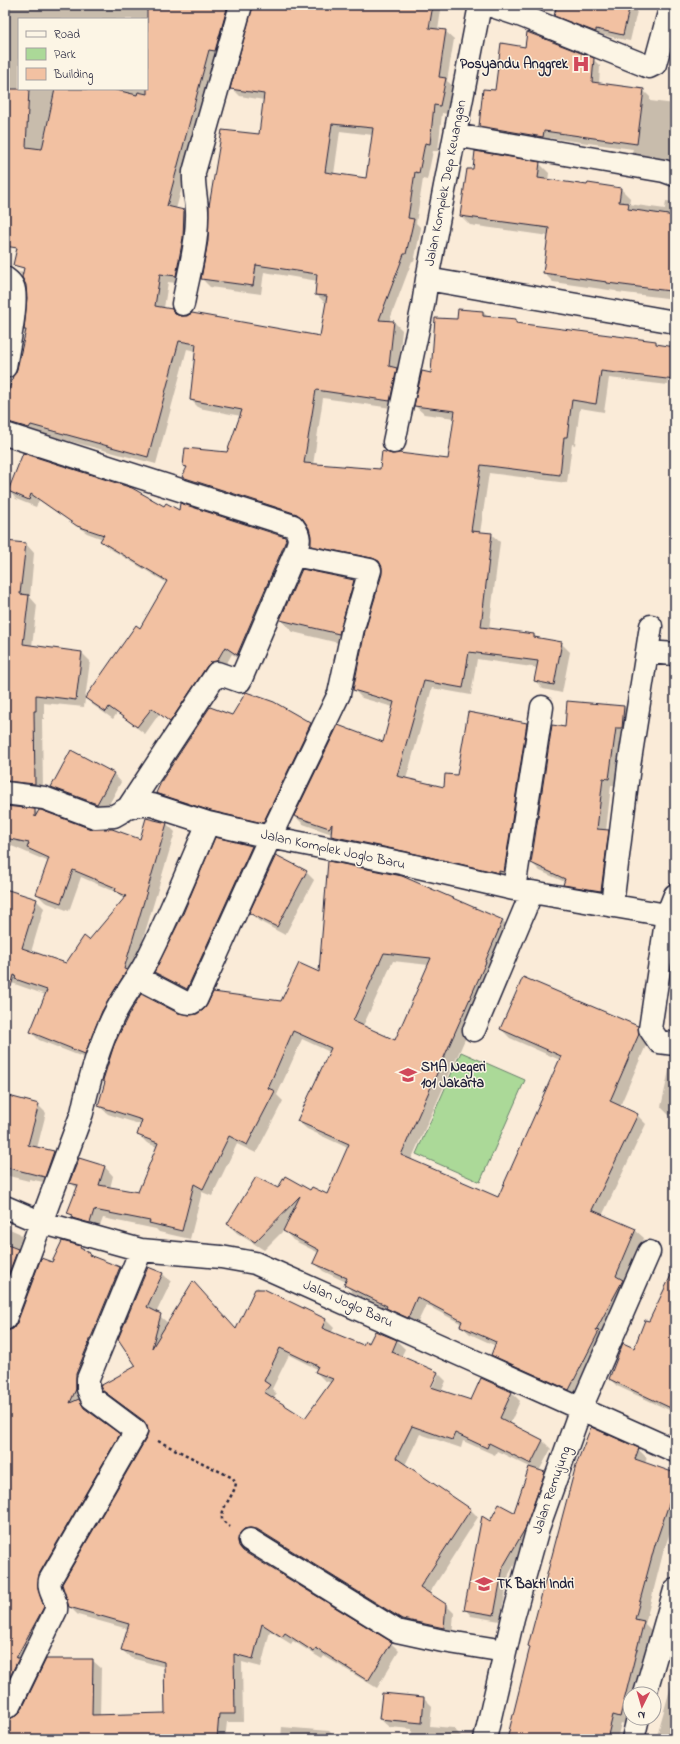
<svg xmlns="http://www.w3.org/2000/svg" width="680" height="1744" font-family="'Indie Flower',sans-serif">
  <style>
    .green { fill: #abd998; stroke: #667e6a }
    .shadow { fill: #0003; fill-rule: evenodd }
    .building { fill: #f2c1a2; stroke: #22223b; fill-rule: evenodd }
    .lines { fill: none; stroke-linecap: round; stroke-linejoin: round }
    .minor-casing { stroke: #22223b; stroke-width: 25 }
    .path { stroke: #22223b; stroke-width: 2.5; stroke-dasharray: 3 3; stroke-linecap: butt }
    .minor { stroke: #fcf5e5; stroke-width: 22 }
    .labels { text-anchor: middle; dominant-baseline: central; stroke-width: 3; stroke-linejoin: round; paint-order: stroke }
    .poi-label { font-size: 14px; font-weight: bold; fill: #22223b; stroke: #fcf5e5; text-anchor: start }
    .street-label { font-size: 14px; fill: #22223b; stroke: #fcf5e5 }
  </style>
  <rect width="100%" height="100%" fill="#faebd8"/>
  <filter id="ink" filterUnits="userSpaceOnUse"><feTurbulence type="fractalNoise" baseFrequency=".025" numOctaves="2"/><feDisplacementMap in="SourceGraphic" scale="8" xChannelSelector="R" yChannelSelector="G"/><feConvolveMatrix kernelMatrix="1 2 1 2 8 2 1 2 1" color-interpolation-filters="sRGB"/></filter>
  <g filter="url(#ink)">
    <!-- green -->
    <path class="green" d="M461,1052l64,28 -45,102 -64,-28z"/>
    <!-- shadow -->
    <path class="shadow" d="M5,5h235l-23,53 -41,151 8,2 8,8 -8,65 -16,-2 -4,26 7,2 6,6 144,22 6,-35 -3,-1 -8,-8 2,-13 -54,-9 -3,22 -51,-7 -8,-8 58,-144 4,-35 -24,-4 -8,-8 22,-83h183l4,5 -3,20 7,1 9,8 -7,42 7,6 -6,27 -6,-1 -4,38h-5l-6,29 -4,-1 -7,44 5,5 -7,34 -2,-1 -23,61h5l8,8 -4,40 7,7 -7,32 -75,-11 -10,67 67,5 12,-15 57,5 6,-42 -31,-4 -9,-8 43,-86 25,-8 6,6 27,2 5,5 135,17 15,13 -3,30 -59,-7 -5,34 -24,-4 -5,37 -3,-1 -5,39 -78,-10 -9,60 11,1 9,8 -11,87 45,6 3,4 24,4 9,9 -8,41 -19,-4 -8,-8 3,-13 -61,-9 -6,36 -39,-7 -26,91 39,9 12,-12 69,-53 9,9 -23,148 -172,-36 -8,-8v-2l-29,-10 -8,-8 89,-73 9,-36 -31,-9 -8,-8 29,-116v-7l-63,-14 -8,-8v-9l-6,-14 -114,-37 -9,-8 4,-8 -3,-3 44,-13 13,-37 -42,-8 -8,-8 5,-49 -9,-2 -31,115 -117,-31 -1,3 -33,-9v-47h5l5,-4 3,-6 9,-51v-32l-4,-9 -4,-6 52,10 -66,-42zM19,19h128v70h-128zM340,131l33,4 -6,44 -33,-5z
      M558,5h85v3l-5,-1 -8,34 -27,-6 -1,3 -40,-16 -6,-7z
      M593,59l7,7 -1,18 44,6 7,7v4l25,3v62l-36,-7 -7,-7 1,-3 -83,-11v6l-64,-11 -6,-7 16,-34z
      M539,163l10,10 -1,8 73,8 9,9 -1,6 36,5 1,-8 9,1v97l-58,-7 -1,-1 -63,-9 -9,-9 5,-37 -79,-11 -9,-9z
      M675,366v19l-6,-6z
      M9,491l155,17 121,29 7,8 -47,117 -13,-8 -8,14 -46,60 -19,-14 -14,20 -28,-21 -4,6 -20,-14 -7,-7 55,-68 26,-47 -58,-35 -7,-7 1,-2 -16,-6 -48,-33 -3,7 -20,-8z
      M5,542l21,2 8,9 -4,44 7,8 -5,41 50,7 8,8 -6,46 -40,-4v16h-2l1,73h-38z
      M302,570l52,11 12,11 -15,54 -58,-14 -12,-12z
      M624,707l8,8 -15,71 -6,-1 -5,46h2l8,9 -7,59 -37,-7 -8,-8 1,-2 -25,-11 -8,-8 34,-135z
      M233,717l77,7 8,8 -47,98 -106,-29 -8,-8z
      M113,773l8,9 -16,30 -45,-17 -8,-8z
      M5,807l30,3 3,4 52,16 50,10 7,-21 20,5 8,8 -43,144 -39,85 -54,-21 -8,-8 15,-37 -34,-12 -7,19v-112l31,10 8,8 -13,44 36,13 23,-24 34,-41 -6,-7 -37,-16 -12,34 -24,-9 -8,-8 12,-32 -42,-18 -2,9z
      M216,839l36,8 6,6 -64,142 -32,-16 -6,-7 27,-56z
      M306,872l8,8 -29,55 -26,-14 -9,-8z
      M402,877l101,44 8,9 -16,42 -84,188 88,39 61,-139 -50,-22 -9,-9 136,-2 9,9 1,7 -27,63 17,9 9,9 -44,92 33,14 9,8 -66,160 -77,-35 -9,-8 4,-9 -26,-12 -9,-8 1,-2 -36,-19 -10,21 -21,-10 -5,-5 -37,-18 -8,-9 1,-2 -23,-11 -8,-8 4,-10 -26,-13 -9,-10 -20,20 -27,-17 -9,-9 50,-35 33,3 16,3 21,-47 -41,-19 -9,-8 32,-69 -28,-13 -25,56 6,6 -27,52 -19,-9 -25,52 -10,-4 -12,47 -31,-7 -3,-3 -53,-11 -5,13 -16,-5 -13,-13 9,-24 -8,-7 9,-23 26,8 8,9 -3,12 28,6 19,-47 -10,-4 -9,-9 4,-9 -34,-11 -9,-8 7,-23 -2,-2 74,-67 11,2 93,-14 38,-29zM393,961l36,4 -34,76 -32,-15z
      M672,1057h3v60l-5,-1 -9,-9z
      M5,1096l33,9 8,8 -9,35 17,4 8,8 -9,24 -24,-5v2l-24,-6z
      M5,1227l14,6 8,8 -22,72z
      M62,1242l19,5 13,11 26,10 8,9 -47,126 9,10 29,22 8,8 -80,139 4,34 -46,91v-375l8,-2 39,-67z
      M148,1268l15,6 8,8 -15,31 12,10 69,7 20,-43 69,33 8,8 -3,5 33,13 33,-5 8,8 -4,8 37,16 8,8 -5,11 30,9 10,-22 31,14 8,8 -10,23 33,17 8,8 -12,22 5,2 7,6 -20,57 -22,38 -9,47 -29,-5 -6,-7 25,-87 24,-9 16,-46 -33,-16 -2,4 -32,-14 -2,7 -41,-14 -15,31 65,44 8,8 -49,77 16,10 9,9 -2,23 -41,-9 -166,-78 2,5 144,89 8,8 -22,37 -53,-32 -2,3 -29,-18 -2,3 -21,-13 -9,36 -19,-5 1,60h-16l-2,17h-220v-18l13,-6 74,-55 9,8 -1,48 67,-2 -2,-47 -34,-9 -9,-8 6,-21 -50,-14 -8,-8 78,-169v-12l-36,-28 -9,-9 34,-22zM289,1355l28,14 -1,3 8,8 7,3 -26,36 -32,-20 4,-5 -5,-5zM436,1375h2l-8,17h-2z
      M675,1269v146l-6,-5 -52,-24 -7,-7 25,-29z
      M638,1449l9,9 -2,5 30,11v44l-12,35 -18,71 7,7 -16,63h-6v24l-2,7 -7,-2 -4,16h-109l34,-142z
      M675,1672v67h-19z
      M424,1698l8,8 -2,20 23,2 8,8v3h-50l1,-10 -23,-2 -9,-8z
      M282,1727l47,4 8,8h-56z"/>
    <!-- building -->
    <path class="building" d="M147,5h81l-13,46 -6,-1 -42,156 17,4 -1,28 -7,38 -16,-2 -5,32 17,3 3,5 6,2h6l5,-3 128,23 7,-40 -12,-1 2,-21 -61,-9 -3,21 -52,-7 7,-38 1,-35 13,-76 37,4 5,-40 -34,-5 23,-84h180l-4,23 17,2 -7,47 7,1 -6,28 -6,-1 -4,39 -5,-1 -6,30 -4,-1 -7,46 6,1 -8,35h-2l-25,66 15,1 -5,45 8,2 -7,33 -74,-11 -12,73 76,6 2,-18 10,3 7,-1 49,6 7,-48 -41,-5 8,-35 9,2 4,-55 22,1 1,-10 25,2v5l33,3v4l140,18v3l19,3v33l-74,-9 -5,33 -24,-4 -5,37h-3l-4,38 -79,-10 -10,66 21,2 -11,94 53,7v3l28,5 -8,43 -20,-4 4,-20 -69,-9 -6,36 -39,-7 -27,95 47,11 1,-13 12,1 11,-63 59,11 -23,149 -5,-1v2l-96,-22 -72,-15 1,-12 -3,4 -35,-12 44,-91 45,17 11,-40 -41,-12 12,-59 17,-57v-7l-3,-6 -7,-3 -61,-12v-10l-2,-8 -6,-9 -6,-5 -115,-37 5,-10 -4,-1 2,-18 42,4 15,-42 -52,-10 6,-56 -17,-3 -31,116 -117,-32 -2,3 -24,-7v-18l8,-27 4,-7 9,-39h-2l3,-32 -1,-13 -4,-8 2,-9 -11,-3 4,-17 -12,-2v-157h24l-3,58 16,2 13,-60h57l25,6 1,-3 9,2zM332,124l41,4 -7,50 -41,-6z
      M557,5h57l15,4 -6,26 -27,-6v3l-42,-16z
      M527,32l67,26 -2,24 52,7 -7,55 -93,-13 -1,6 -64,-11 4,-37 12,1 6,-47 24,4z
      M475,151l65,11 -2,16 49,7 1,-2 33,5 -2,14 10,1 -1,6 47,7v30l-5,45 -63,-8v-1l-64,-9 6,-45 -89,-12 7,-47h6z
      M23,453l109,35 32,18 2,-3 13,7 1,-7 105,34 1,3 -4,10 -45,105 -12,-8 -8,14 -6,1 -4,4 -37,56 -18,-14 -15,19 -28,-20 -3,5 -21,-14 51,-73 4,3 27,-47 -67,-40 4,-6 -27,-9 -46,-32 -2,6 -21,-9z
      M5,541l21,2 -6,51 9,1 -6,49 59,8 -6,48 -40,-5v16h-2l1,73 -30,-3z
      M302,569l52,11 -15,54 -59,-14z
      M246,692l28,10 37,21 -48,100 -52,-12 -55,-18 6,-13 48,-73 22,8z
      M567,701l57,5 -2,22h-6l-7,51 -6,-1 -6,51 12,1 -8,61 -38,-6 2,-6 -34,-16 21,-138 13,2z
      M71,750l43,23 -17,31 -46,-17z
      M5,806l30,3v8l4,-7h2l50,19h21l28,10 6,-21 21,5 -43,146 3,1 -25,41 -17,43 -55,-22 17,-42 -32,-11 1,-3 -2,-1 -3,12 -6,-1v-97l32,10 -15,49 44,15 18,-27 5,4 37,-44 -11,-5 1,-3 -43,-18 -12,33 -25,-9 13,-36 -22,-10 2,-5 -24,-5z
      M215,837l37,9 -65,143 -33,-17 28,-56z
      M276,855l31,16 -30,56 -28,-14z
      M328,861l74,15 101,44 -18,42h1l-85,193 97,42 63,-141 -61,-27 23,-52 115,49 1,8 -29,67 28,13 -46,96 44,19 -20,47 7,4 -27,50 3,1 -30,59 -78,-35 5,-13 -36,-16 2,-5 -45,-24 -9,21 -22,-10 1,-2 -43,-21 3,-7 -34,-15 6,-13 -36,-19 17,-35 -45,46 -28,-18 29,-47 22,11 7,-12 25,14 2,-3 15,7 22,-50 -52,-23 34,-73 -38,-17 -25,57 7,3 -28,54 -18,-9 -26,53 -9,-5 -12,47 -33,-8 1,-2 -56,-11 -4,13 -18,-5 1,-3 -6,-2 11,-28 -9,-2 10,-25 26,8 -6,19 39,7 20,-49 -21,-8 5,-15 -44,-14 7,-24 -2,-1v-1l11,-35 14,-29 13,-22 37,19 11,2 8,-1 6,-4 4,-5 6,-13 68,9 18,-38 20,9zM384,953l47,5 -36,82 -42,-19z
      M5,1095l34,9 -11,41 26,6 -9,26 -40,-10z
      M62,1241l19,5 -1,2 10,5 -1,2 31,12 -44,107v15l-6,14 9,-4 5,9 36,26 -81,140 -1,15 6,18 -28,51h3l-14,29v-356l8,-2 4,-6 24,-65 11,4z
      M5,1244l13,5 -13,34z
      M148,1267l15,6 -16,34 14,7 -9,34 41,-67 43,48 19,-40h9l62,30 -4,9 41,17 2,-4 4,2 6,-12 22,9 -5,12 46,20 -7,15 40,13 10,-22 31,14 -12,26 43,22 -12,24 -42,-21 -2,5 -32,-15 -3,7 -40,-14 -16,32 75,51 -51,78 26,17 -2,24 -42,-9 -145,-90 -7,-1 -6,1 -4,4 -2,7 1,6 4,5 149,91 -24,39 -52,-33 -2,4 -29,-19 -3,4 -20,-13 -9,35 -19,-5 1,60h-16l-2,25h-212v-19l11,-4 5,-5 25,-52h47l-1,56 73,-2 -1,-51 -43,-12 8,-26 -60,-17 -7,-23 85,-147 1,-5 -1,-6 -3,-5 -42,-31 -2,-4 36,-20 -18,-27zM280,1348l38,18 -3,6 18,7 -28,39 -41,-26 6,-7 -6,-4z
      M675,1267v143l-66,-31 14,-36 11,5 11,-28 4,1z
      M591,1427l48,21 -4,11 40,14v13l-20,59 -20,74 9,2 -24,96 -7,-2 -6,24h-100l23,-92 -2,-1 48,-181z
      M529,1467l16,5 -20,57 -22,38 -9,48 -30,-5 18,-94 8,5 9,-17 15,8z
      M382,1693l42,4 -2,26 -43,-4z"/>
    <g class="lines">
      <!-- minor casing -->
      <g class="minor-casing">
        <path id="minor" d="M480,5l-53,274 248,43
          M489,5l33,11 127,51 6,-3 16,-59
          M455,135l209,36 11,4
          M5,278c4,3 8,6 9,12 3,17 -6,58 -9,77
          M183,304c5,-28 14,-57 14,-86 1,-15 -4,-29 -3,-46l47,-167
          M5,434l288,92c9,12 6,16 1,29l-54,126 -23,-8 -89,135
          M394,442l29,-137 4,-26
          M647,652l28,2
          M5,793l39,5 51,19 19,-1 14,-8 10,-3h14l56,18 62,14 131,26 113,26 153,26
          M514,889l28,-182
          M675,895l-8,20 -17,114 9,13 16,2
          M612,905l17,-139 22,-140
          M138,978l46,24 7,1 5,-3 74,-163 69,-143 14,-66 17,-58 -76,-15
          M474,1030l58,-138
          M5,1207l35,15 101,28 80,7 34,6 420,188
          M5,1319l77,-206c7,-33 16,-65 31,-96 9,-19 23,-36 33,-55 23,-45 42,-92 62,-139
          M250,1540l147,91 46,10 62,10
          M645,1694l30,-104
          M5,1708l5,-3 46,-95c2,-10 -9,-19 -6,-30l86,-149 -44,-33 -4,-9v-10l53,-129
          M485,1739l28,-121 25,-90 43,-120 68,-156
          M633,1739l5,-21"/>
      </g>
      <!-- path -->
      <path class="path" d="M158,1441l75,37 3,5c-2,14 -15,22 -14,37l8,7"/>
      <!-- minor -->
      <use href="#minor" class="minor"/>
    </g>
  </g>
  <!-- icons -->
  <defs>
    <g id="hospital-bare" transform="scale(1.38)"><path d="M-5-5h3v3.5h4V-5h3V5h-3V1.5h-4V5h-3Z" fill="#d1495b" stroke="#fcf5e5" stroke-width="2.5" paint-order="stroke"/></g>
    <g id="school-bare" transform="scale(1.38)"><path d="M0-5L7-2L0 1L-7-2ZM-4 1L0 2.5L4 1V4Q0 6-4 4Z" fill="#d1495b" stroke="#fcf5e5" stroke-width="2.5" paint-order="stroke"/></g>
  </defs>
  <g fill-rule="evenodd">
    <use href="#hospital-bare" x="581" y="64"/>
    <use href="#school-bare" x="408" y="1075"/>
    <use href="#school-bare" x="484" y="1584"/>
  </g>
  <g class="labels">
    <!-- poi labels -->
    <g class="poi-label">
      <text x="568" y="64" text-anchor="end">Posyandu Anggrek</text>
      <text x="421" y="1067">SMA Negeri<tspan x="421" dy="16">101 Jakarta</tspan></text>
      <text x="497" y="1584">TK Bakti Indri</text>
    </g>
    <!-- street labels -->
    <g class="street-label">
      <text transform="translate(446 183) rotate(-79)">Jalan Komplek Dep Keuangan</text>
      <text transform="translate(333 850) rotate(12)">Jalan Komplek Joglo Baru</text>
      <text transform="translate(348 1304) rotate(24)">Jalan Joglo Baru</text>
      <text transform="translate(552 1490) rotate(-71)">Jalan Remujung</text>
    </g>
  </g>
  <!-- margin -->
  <rect width="680" height="1744" fill="none" stroke="#fcf5e5" stroke-width="20"/>
  <rect x="10" y="10" width="660" height="1724" fill="none" stroke="#22223b" stroke-width="1.5" filter="url(#ink)"/>
  <!-- legend -->
  <rect x="18" y="18" width="130" height="72" fill="#fcf5e5" stroke="#a5a1a1"/>
  <rect x="26" y="31" width="20" height="6" fill="#fcf5e5" stroke="#a5a1a1"/>
  <text x="54" y="38" font-size="12" fill="#22223b">Road</text>
  <rect x="26" y="48" width="20" height="12" fill="#abd998" stroke="#a5a1a1"/>
  <text x="54" y="58" font-size="12" fill="#22223b">Park</text>
  <rect x="26" y="68" width="20" height="12" fill="#f2c1a2" stroke="#a5a1a1"/>
  <text x="54" y="78" font-size="12" fill="#22223b">Building</text>
  <!-- north arrow -->
  <g transform="translate(642 1706) rotate(185)"><circle r="19" fill="#fcf5e5" stroke="#a5a1a1"/>
  <path d="M0-3L7 15L0 10L-7 15Z" fill="#d1495b"/>
  <text y="-6" font-size="11" font-weight="bold" text-anchor="middle" fill="#22223b">N</text>
  </g>
</svg>
